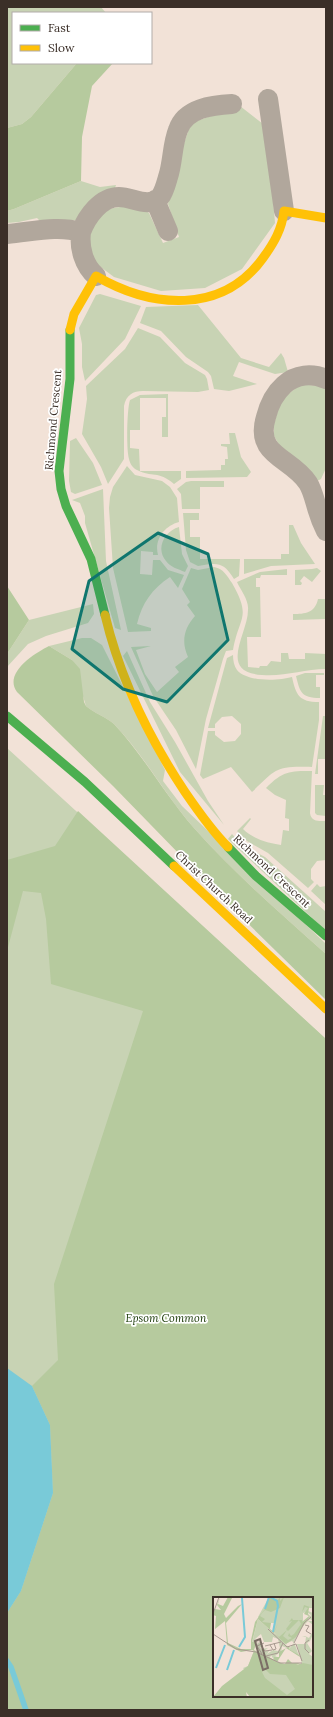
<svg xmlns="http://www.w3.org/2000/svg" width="333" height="1717" font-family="Lora,serif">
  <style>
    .green { fill: #c8d3b4; fill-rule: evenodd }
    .forest { fill: #b6ca9e; fill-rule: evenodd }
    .water { fill: #79cad8 }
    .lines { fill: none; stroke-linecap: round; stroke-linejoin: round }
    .stream { stroke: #79cad8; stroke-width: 5.5 }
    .street { stroke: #b1a79c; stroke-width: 20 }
    .fast { stroke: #4caf50; stroke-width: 9 }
    .slow { stroke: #ffc107; stroke-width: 9 }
    .marked { fill: #0f766e; fill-opacity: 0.2; stroke: #0f766e; stroke-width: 3; stroke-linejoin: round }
    .labels { text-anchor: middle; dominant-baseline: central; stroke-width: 3.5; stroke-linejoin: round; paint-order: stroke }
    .street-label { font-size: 11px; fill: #3b2f28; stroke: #fff }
    .park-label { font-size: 11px; font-style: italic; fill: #183805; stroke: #fff }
    .inset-river { fill: none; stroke: #79cad8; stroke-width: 2 }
    .inset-road { fill: none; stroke: #a99a91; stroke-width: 1 }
    .view { fill: #7b6e65; fill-opacity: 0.15; stroke: #7b6e65; stroke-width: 2 }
    .inset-edge { fill: none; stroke: #3b2f28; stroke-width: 2 }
  </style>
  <rect width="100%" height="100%" fill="#f2e2d7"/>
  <!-- green -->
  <path class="green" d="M7,7h94l5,6h-93v50h64l-46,54 -9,7 -15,4z
    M240,106l27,21 8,96 -33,46 -37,19 -44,3 -47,-14 -20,-15 -6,-23c4,-7 7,-20 13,-25 11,-10 37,-9 48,-1l14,30 16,-6 -11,-33 13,-52 10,-29z
    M81,181l19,6 16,-2 -2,6 -37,29 -35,3 -5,-5 -18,4 -12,1v-12l7,-2z
    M100,294l41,12 -16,33 -40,42 -3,-14v-23l-3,-16 17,-33z
    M198,305l43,53 28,9 12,-14 3,5 4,14 -13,2 -36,-12 -6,14 24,8 -28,7 -15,-2 -3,-13 -3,-4 -22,-15 -25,-26 -21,-8 6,-16z
    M138,328l22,9 25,26 20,12 2,4 2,11 -11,2 -55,-1c-10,0 -17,4 -19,15v53l-16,25 -7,-17 -19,-33 5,-35 -1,-13 39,-37z
    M301,384l25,3v81l-5,11 -6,3 -34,-34 -7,-12v-12l7,-24z
    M168,394v43h-6v-20h4v-19h-26v32h-10v18l9,1 1,22h41v8l-7,5c-16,-14 -22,-6 -37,-14 -4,-2 -7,-6 -8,-11 -3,-10 -2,-51 1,-59l10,-5z
    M229,433h6l6,24 10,15 -4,5 -61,1v-7l35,-1v-5h4v-6h3l-1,-12 -6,-1v-2h9z
    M76,438l17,25 9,22 -27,9 -4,-2 -2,-11 1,-40z
    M127,466l8,9 27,6 8,6 7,11 2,24c-15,4 -25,18 -21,33h-5v-3l-12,-1 -1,23 12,1 1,-15h7l8,10 16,5 -6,13 -8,-11c-18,12 -28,26 -33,47l14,4v3l-23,1 -15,-64 -4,-60 1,-11 3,-10z
    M191,481h33v6h-24v22h-18l-1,-15 -4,-5 9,-7z
    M103,489l3,72 15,69 -6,-2 -30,-105v-7l-5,-13 -8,-3z
    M183,513h16v7h-9v17h10v22h40l-1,17 -5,3c-11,-18 -17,-16 -36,-13l-8,-4 -4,-12z
    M289,525h4l8,18 14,21 -44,2 -27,8v-15h37v-5h8z
    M179,527l3,27 6,12 -3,6c-7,-3 -15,-5 -19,-11 -11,-13 -1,-30 13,-34z
    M214,567c10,2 13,9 18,16 20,35 7,33 1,67l-7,1 -3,8 -17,60 -10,50 -20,-39 -23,-34 -22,-49 20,-1 -15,4 9,24 12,18 22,-20 -4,-5 13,-10c-7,-15 -4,-29 7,-41l-8,-11 3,-3 -8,-13 9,-21 7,2z
    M317,568l4,3 -9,11 -8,-6 -4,5 2,2 -1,2h-6v-15l17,-1z
    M287,569v6h-26l-1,3h-4v9h4l1,50h-14l1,30 11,1 1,-2h7l4,-5 10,1v-9h7l1,6h16v-6l21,1v15c-22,0 -42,8 -64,6 -45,-3 -14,-41 -14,-65 1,-10 -7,-19 -11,-28l23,-10z
    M318,599h8l-1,20 -32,1v-6c12,0 22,-1 25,-15z
    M93,604l1,10 -6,9 -42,13 -18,8 -21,23v-13l22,-34z
    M82,638h9l11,7 63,125 -2,11 19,25 144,138v10c-45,-40 -92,-81 -132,-126 -29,-33 -50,-73 -80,-104 -8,-7 -20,-11 -28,-18l-14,-46 -23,-14z
    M127,651l23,51 25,40 33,59 16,24 -44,-53 -57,-116z
    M233,655c0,5 1,11 4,15 10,12 41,11 55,7 4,18 7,25 27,25v18l-7,47c-36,-1 -35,1 -60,25l-21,-25 -28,12 -3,-4 8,-44h7v4l9,7 11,-1 6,-7v-10l-9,-8 -10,1 -7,7v4h-7l19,-70z
    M305,673h19v2h-8v12h4v11c-19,0 -20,-6 -24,-22z
    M323,716h3v43h-8v15h-3z
    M7,748l319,291v671h-319zM214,1598h98v98h-98z
    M312,771l-2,42c1,9 9,8 16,8v39l-9,1 -6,8v10l3,3 -6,6 -40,-35 -21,-12 -10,-10 13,-13 1,1 -8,10c10,10 25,14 38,16l2,-15 6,1v-12l-4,-1 1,-18 -11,-5 -9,-7c17,-17 23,-17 46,-17z
    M315,785h9l-1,10h3v21l-9,-1 -2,-2z
    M232,834l10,11 23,12 61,55v19l-98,-92z
    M317,884l3,3 6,-1v19l-15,-14z"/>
  <!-- forest -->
  <path class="forest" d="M77,63h36l-21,23 -10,51 -1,44 -67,28 -7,2v-83l15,-4 9,-7z
    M7,586l22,34 -22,34z
    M49,646l23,14 8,9 4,33 2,4c8,7 20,11 28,18 30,32 51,71 80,104 40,45 87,86 132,126v46l-104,-102 -109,-112 -96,-94c-14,-19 18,-39 32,-46z
    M78,811l248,228v671h-319v-97l14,-22 32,-98 -3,-68 -18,-39 26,-26 -4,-76 89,-273 -92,-27 -5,-65 -5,-26 -18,-2 -16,60v-91l48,-14zM214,1598h98v98h-98z"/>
  <!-- water -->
  <path class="water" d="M7,1368l25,18 18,39 3,68 -32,98 -14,22z"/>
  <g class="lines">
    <!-- stream -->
    <path class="stream" d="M7,1661l4,6 15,43"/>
    <!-- street -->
    <path class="street" d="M268,99l16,112
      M155,200l13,31
      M81,232c6,-16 20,-35 38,-35 14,0 29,12 41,0 4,-5 6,-13 8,-20 5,-15 4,-32 10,-47 7,-22 35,-25 54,-26
      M7,234c25,-2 50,-9 74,-2 -2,16 3,34 15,44
      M326,379c-14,-6 -30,-5 -42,6 -9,8 -15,20 -18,32 -12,39 25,40 42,66 5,8 7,19 10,28 2,7 5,14 8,20"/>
    <!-- fast -->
    <path class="fast" d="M70,330v49l-11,92 2,18 5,17 25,53 14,56
      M7,716l78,66 89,84
      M228,847l28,29 70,60"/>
    <!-- slow -->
    <path class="slow" d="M70,330l4,-16 22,-38c55,32 126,39 167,-18 11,-15 19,-29 21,-47l42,7
      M105,615c15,63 44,123 80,177 13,19 27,39 43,55
      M174,866l152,143"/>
  </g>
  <!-- marked area -->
  <path class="marked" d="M158,533l50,21 20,86 -61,62 -44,-13 -51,-40 17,-68z"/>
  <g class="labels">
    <!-- street labels -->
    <g class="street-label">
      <text transform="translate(53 420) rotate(-85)">Richmond Crescent</text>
      <text transform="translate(272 871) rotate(43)">Richmond Crescent</text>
      <text transform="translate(214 887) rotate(43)">Christ Church Road</text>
    </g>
    <!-- park labels -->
    <g class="park-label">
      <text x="166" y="1318">Epsom Common</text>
    </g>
  </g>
  <!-- overview -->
  <g transform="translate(213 1597)">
    <rect width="100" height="100" fill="#f2e2d7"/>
    <path d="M56,0h44v11h-4l-1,3 5,2v12l-5,-4h5l-3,-2 -6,6 7,-10 -4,-3 -4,1v11l-9,18 5,14 -10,-7 5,-6 -2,-2 -7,3 -2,-2 4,4h2l-2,2 -5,-2 -1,7 -2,-1 1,3v1l-1,-3 -4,3 2,1 -3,3 -3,-5 -1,3 -13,-6v-8l-4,3 7,-5 3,5h-3l1,2 7,-1 -4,3h5l-2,3 6,-4 5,1 2,-3 -2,-9 -5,-2 -1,5h-8l-3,-8 -6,5 1,4h-4l6,-24 21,19 -6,-7 2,-8h-12l-5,-6zM100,34v3l-3,7 -3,2 5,8 -3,3 4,3v40h-46l-24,-29 5,-2 6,-15 32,14h13l3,-1 -5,-20h8l1,-7 -4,-1h3l4,2z" fill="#c8d3b4"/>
    <path d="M7,0l-2,7 5,2 5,-9 4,1 -8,16 2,4 12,-12 4,-2 -16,19 2,20 13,6h10v-9l4,-18 5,-7 5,-6 4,-12 9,3 2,-3v4l4,-4 -4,11 -9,4 -6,-2 -3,3 -2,3 5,3 -3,3 9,1 -1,6 4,3 4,-9 -4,10 5,4 8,-7 -4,6 5,4 4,-2 -4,-2 1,-3 2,3 3,-2 7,-10 -2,-4 -11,11 -2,-2 6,-8 -3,1 3,-4 1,2h9v2l7,-6 -5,-2 4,-6 -3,-1 -1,2 -2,3 2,-7 9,3 -4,-1 -1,7 2,2 -14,21 -10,7 2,2 -30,-27 -6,23 5,-1 -3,9 20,10v-3h5v-5l11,-6 -1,3 10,6 -1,-4 2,6 -14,-9 -9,14 8,2 3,-5 4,4h8l-4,2 7,-2 10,2v32h-63l-4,-5 1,5h-34l9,-11 26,-20 6,-15 8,4 -10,-5 -11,2 -14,-7 -2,-24 -10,8 1,-13 -3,-1 2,-6 6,1 -4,-5zM52,72l5,5 16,1 9,14 -8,6 -22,-17 -3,-6z" fill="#b6ca9e" fill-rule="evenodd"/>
    <path class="inset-river" d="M57,0l7,4 1,5 -5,26M52,12l4,-12M26,50l6,-10 -3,-39M3,71l9,-23M14,73l7,-20"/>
    <path class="inset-road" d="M0,17l6,-17M92,28l4,1 -3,5 5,3M55,32l19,18 9,-3M0,37l23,15 20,3 24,11h22M81,46l10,-20 7,-6M83,47l6,17M57,48l3,5 3,-1 -2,-6M52,49l16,-4M49,50l3,4 7,-1M96,56l-4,-4v-6l4,-3M49,57l-5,-8 7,-3M53,59l12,-3 5,-10"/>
    <path class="view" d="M47,42l8,29 -5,2 -8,-29z"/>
    <rect width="100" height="100" class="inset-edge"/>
  </g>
  <!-- border -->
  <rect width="333" height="1717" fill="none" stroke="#3b2f28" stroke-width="16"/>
  <!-- legend -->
  <rect x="12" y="12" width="140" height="52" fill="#ffffff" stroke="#b1aca9"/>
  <rect x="20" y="25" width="20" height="6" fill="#4caf50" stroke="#b1aca9"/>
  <text x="48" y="32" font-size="12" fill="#3b2f28">Fast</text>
  <rect x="20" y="45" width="20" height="6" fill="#ffc107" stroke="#b1aca9"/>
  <text x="48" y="52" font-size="12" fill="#3b2f28">Slow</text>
</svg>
